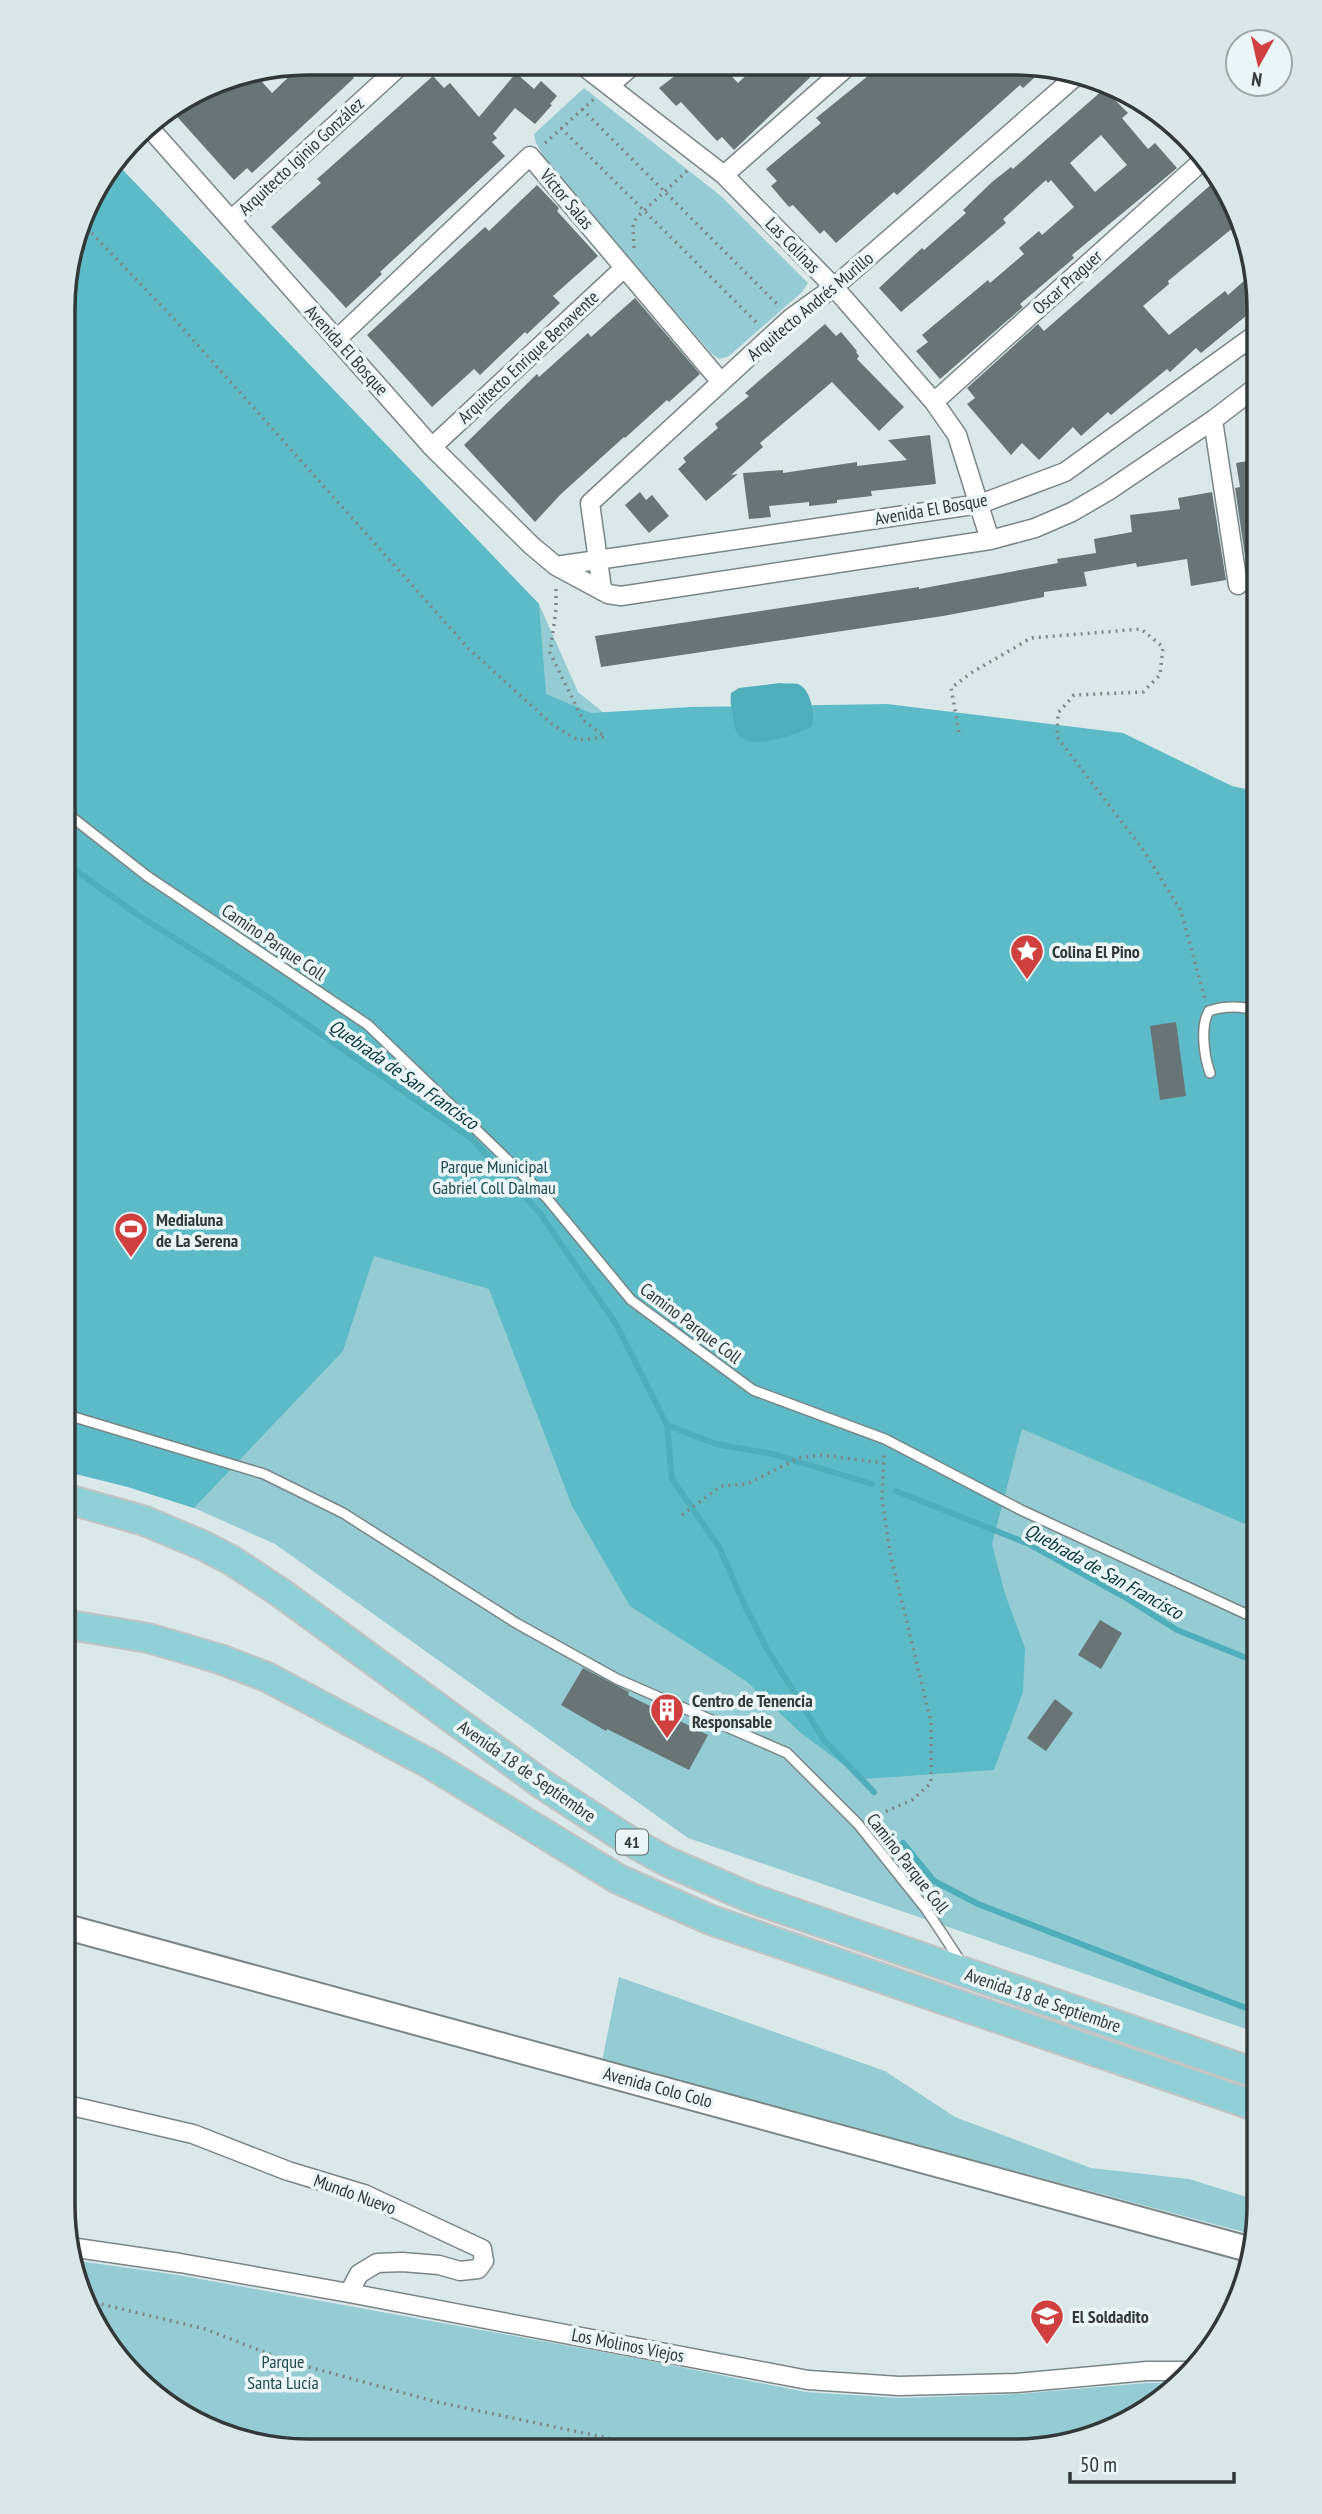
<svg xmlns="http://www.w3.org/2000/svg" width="1322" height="2514" font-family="'PT Sans Narrow',sans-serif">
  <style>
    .green { fill: #95ccd3 }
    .forest { fill: #5cbbc6 }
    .water { fill: #4eaeb9 }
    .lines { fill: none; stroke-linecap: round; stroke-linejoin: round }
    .stream { stroke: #4eaeb9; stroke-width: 6 }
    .building { fill: #687475; fill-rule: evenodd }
    .lane-casing { stroke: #7a8586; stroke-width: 12 }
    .street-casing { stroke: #7a8586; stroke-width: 21 }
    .secondary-casing { stroke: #7a8586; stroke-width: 28 }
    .primary-casing { stroke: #c2c3c3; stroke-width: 32 }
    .path { stroke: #7f8888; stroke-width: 3.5; stroke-dasharray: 2 5; stroke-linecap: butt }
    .lane { stroke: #fff; stroke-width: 9 }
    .street { stroke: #fff; stroke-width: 18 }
    .secondary { stroke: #fff; stroke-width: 24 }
    .primary { stroke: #8fd0d7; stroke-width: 28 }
    .labels { text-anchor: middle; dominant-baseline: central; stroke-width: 7; stroke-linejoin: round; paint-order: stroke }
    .shield { fill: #e9f5f7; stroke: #697071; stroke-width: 2 }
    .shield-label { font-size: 16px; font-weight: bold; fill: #323737 }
    .street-label { font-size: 18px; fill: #323737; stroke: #e9f5f7 }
    .poi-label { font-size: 18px; font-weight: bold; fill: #323737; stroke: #e9f5f7; text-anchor: start }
    .park-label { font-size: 18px; fill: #204b50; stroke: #e9f5f7 }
    .water-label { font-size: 19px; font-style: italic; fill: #043439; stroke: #e9f5f7 }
    .rim { fill: none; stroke: #323737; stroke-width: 3.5 }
  </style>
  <rect width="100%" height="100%" fill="#dbe8ea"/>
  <!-- green -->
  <path class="green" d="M584,88l137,108 87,87 -6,9 -73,64 -10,3 -8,-6 -163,-189 -12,-21 -2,-9z
    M117,164l422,440 39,88 418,339 263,263 -1,739 -570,-195 -413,-294 -81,-36 -66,-21 -64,-16 1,-1193 24,-78z
    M619,1977l266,94 70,46 136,51 98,11 64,20 5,6v16l-3,14 -653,-174z
    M72,2260l106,15 452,82 176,35 93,6 118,-4 130,-11h30l-27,26 -59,29 -79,13 -735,-2 -62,-17 -68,-42 -71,-107z"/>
  <!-- forest -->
  <path class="forest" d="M117,164l422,440 7,90 45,19 100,-6 196,-3 236,29 109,53 27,6v738l-237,-101 -30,115 13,50 20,54 -2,44 -29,78 -131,9 -62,-46 -55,-52 -116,-75 -58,-100 -83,-217 -115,-33 -31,95 -149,157 -66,-21 -64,-16 1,-1193 24,-78z"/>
  <!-- water -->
  <path class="water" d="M780,683c5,1 13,0 18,1 13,5 17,30 14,42 -15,9 -59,24 -73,10 -5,-6 -5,-14 -6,-21 -2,-8 -3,-14 -2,-22l8,-5z"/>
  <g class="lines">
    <!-- stream -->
    <path class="stream" d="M64,862l74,53 128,81 205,142 68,74 77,112 51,101 5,54 47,68 27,61 21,41 57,91 50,52
      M667,1425l49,19 57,10 99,30
      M896,1491l133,53 94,52 54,34 82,33
      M903,1843l31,38 44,23 281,109"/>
  </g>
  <!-- building -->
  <path class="building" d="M310,63h30l14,15 -102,95 -5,-5 -13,12 -63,-70 45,-28 39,-8 17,19 30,-29z
    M689,65l33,1 16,17 18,-17h66l-88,84 -12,-13 -5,4 -36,-39 -5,4 -17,-18z
    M879,67h6l8,8 4,-3 2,3 9,-8 137,1 -22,20 -3,-3 -123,110 -3,-3 -58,51 -12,-13 -4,4 -27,-29 -4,2 -18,-21 6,-5 -11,-12 55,-46 -5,-5z
    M516,73l18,16 7,-8 16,15 -7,8 2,1 -17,19 -20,-16 -22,26 4,4 -5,4 13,14 -125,116 2,2 -36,34 -75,-81 50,-44 -4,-4 116,-103 11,12 6,-5 29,34z
    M1104,89l24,24 -6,5 26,31 7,-6 22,25 -105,87 2,3 -54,46 3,3 -83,72 -24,-28 12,-9 -6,-7 66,-55 2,3 34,-29 -5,-6 20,-17 3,4 32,-28 -23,-27 -3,3 -2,-3 -43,39 3,4 -105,89 -22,-24 43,-40 2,2 42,-37 -3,-3 29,-28 19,-15 2,2zM1101,135l26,30 -32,27 -25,-29z
    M1214,182l26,40 -72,59 1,3 -26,22 26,29 56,-44 3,4 25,-22 5,33 -57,47 -5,-5 -26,24 -3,-3 -56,46 -3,-3 -27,24 -8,-9 -34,33 -17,-17 -11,12 -44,-51 8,-6 -8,-10 71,-64 6,7z
    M537,185l22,23 -2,3 41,45 -45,40 7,7 -33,31 -2,-2 -45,43 -6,-6 -42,38 -65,-72 118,-108 4,4z
    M635,298l65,76 -31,28 -2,-2 -42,38 -1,-1 -63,57 -26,28 -71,-77 73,-71 2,3 49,-44 3,4z
    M825,324l11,12 5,-4 16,19 -1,1 3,4 -2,3 47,48 -25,24 -47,-49 -72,61 3,4 -32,28 7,-1 -32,27 -28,-32 8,-7 -3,-4 35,-30 -3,-4 34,-28 -4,-3z
    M930,435l6,49 -65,7 1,5 -35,4v3l-28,3v-4l-40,4 2,11 -22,2 -6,-46 40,-3v3l74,-11v4l50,-6 -19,-20z
    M1259,459v115l-11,2 -13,-88 5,-1 -4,-24z
    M640,492l6,8 6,-5 17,21 -20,17 -24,-28z
    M1212,492l14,88 -35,6 -4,-27 -50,8 -1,-4 -52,9 3,14 -43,6v5l-101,19 -342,51 -6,-31 324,-49v2l139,-26 -1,-4 39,-6 -2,-14 38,-7 -2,-17 50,-6 -2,-11z
    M1176,1022l10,74 -26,4 -10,-74z
    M1100,1620l22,13 -21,36 -23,-14z
    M583,1668l46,24 -1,3 80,40 -19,35 -82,-41 -1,2 -45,-26z
    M1055,1699l18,14 -27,38 -19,-13z"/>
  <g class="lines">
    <!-- lane casing -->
    <g class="lane-casing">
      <path id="lane" d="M64,811l83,65 221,149 178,172 85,103 122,90 132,49 136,71 238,110
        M1210,1073c-6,-17 -10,-47 -1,-62 17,-6 33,-5 50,0
        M64,1414l200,60 79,39 173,110 101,56 170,74 71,71 68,85 35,53"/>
    </g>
    <!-- street casing -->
    <g class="street-casing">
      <path id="street" d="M582,65l142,110 110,112 100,115 23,33 33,105
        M609,86l24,-21
        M147,125l285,322 99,98 25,21 52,28 13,2 369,-56 45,-12 37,-16 36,-21 105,-71 46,-35
        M724,175l124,-109
        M231,220l171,-156
        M337,339l193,-183 191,226
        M934,402l267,-240
        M1213,420l25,165
        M432,447l192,-179
        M556,566l424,-62 85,-32 194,-140
        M608,594l-6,-5 -12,-86 201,-185 43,-31 242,-211
        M63,2104l130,30 95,37 76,23 118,55 2,12 -6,8 -18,2 -21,-6 -37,-3 -25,1 -18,11 -10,19
        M70,2247l110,16 169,30 459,87 91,6 117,-3 131,-12h43"/>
    </g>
    <!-- secondary casing -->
    <g class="secondary-casing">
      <path id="secondary" d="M63,1926l1189,324"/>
    </g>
    <!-- primary casing -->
    <g class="primary-casing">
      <path id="primary" d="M64,1498l81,23 59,25 27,14 50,33 261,191 81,53 43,24 85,37 507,176
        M64,1624l84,14 72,21 47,18 165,88 186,114 93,41 547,187"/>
    </g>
    <!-- path -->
    <path class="path" d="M582,109l197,197
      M561,128l197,196
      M545,143l49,-44
      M82,223l96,100 291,326 84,76 25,15 27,-3 -22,-17 -33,-67 6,-43v-21
      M634,248l-1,-21 3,-9 52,-48
      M959,732l-8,-44 20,-15 60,-35 110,-9 22,18 -3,28 -17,17 -69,3 -16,18 -1,24 87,114 37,60 24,88
      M682,1515l39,-29 26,-2 52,-26 23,-3 61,8
      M873,1817l39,-17 19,-17v-61l-41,-169 -8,-55 2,-43
      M88,2301l117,28 82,32 150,41 208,44 28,4"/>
    <!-- lane -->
    <use href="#lane" class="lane"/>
    <!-- street -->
    <use href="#street" class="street"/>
    <!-- secondary -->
    <use href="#secondary" class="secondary"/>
    <!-- primary -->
    <use href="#primary" class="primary"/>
  </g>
  <!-- icons -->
  <defs>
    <g id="sight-pin" transform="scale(1.75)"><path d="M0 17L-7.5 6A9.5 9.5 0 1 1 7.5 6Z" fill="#cf403e" stroke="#e9f5f7"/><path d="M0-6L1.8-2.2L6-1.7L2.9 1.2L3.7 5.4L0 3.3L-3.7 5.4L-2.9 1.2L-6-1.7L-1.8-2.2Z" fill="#fff"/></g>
    <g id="stadium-pin" transform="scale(1.75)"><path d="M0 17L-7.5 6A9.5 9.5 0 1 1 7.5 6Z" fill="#cf403e" stroke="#e9f5f7"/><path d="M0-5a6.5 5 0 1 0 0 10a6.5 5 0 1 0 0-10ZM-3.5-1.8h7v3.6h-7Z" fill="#fff"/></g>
    <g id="building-pin" transform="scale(1.75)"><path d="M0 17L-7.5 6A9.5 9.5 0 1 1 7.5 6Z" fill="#cf403e" stroke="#e9f5f7"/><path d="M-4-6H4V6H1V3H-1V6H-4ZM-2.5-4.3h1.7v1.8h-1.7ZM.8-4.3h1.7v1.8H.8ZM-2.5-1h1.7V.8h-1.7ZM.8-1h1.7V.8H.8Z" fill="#fff"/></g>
    <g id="school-pin" transform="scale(1.75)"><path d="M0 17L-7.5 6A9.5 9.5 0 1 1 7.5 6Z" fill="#cf403e" stroke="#e9f5f7"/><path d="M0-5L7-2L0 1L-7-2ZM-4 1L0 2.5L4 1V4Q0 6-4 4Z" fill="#fff"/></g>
  </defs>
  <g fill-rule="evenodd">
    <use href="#sight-pin" x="1027" y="951"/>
    <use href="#stadium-pin" x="131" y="1229"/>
    <use href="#building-pin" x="667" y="1710"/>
    <use href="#school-pin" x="1047" y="2316"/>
  </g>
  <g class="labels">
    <!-- shield labels -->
    <rect class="shield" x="616" y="1829.5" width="32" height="25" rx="5"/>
    <g class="shield-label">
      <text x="632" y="1842">41</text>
    </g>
    <!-- street labels -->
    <g class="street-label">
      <text transform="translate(301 156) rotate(-43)">Arquitecto Iginio González</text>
      <text transform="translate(567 199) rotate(50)">Víctor Salas</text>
      <text transform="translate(793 245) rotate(46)">Las Colinas</text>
      <text transform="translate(1067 282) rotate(-42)">Oscar Praguer</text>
      <text transform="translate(810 306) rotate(-40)">Arquitecto Andrés Murillo</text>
      <text transform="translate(347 350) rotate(48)">Avenida El Bosque</text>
      <text transform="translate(528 357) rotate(-43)">Arquitecto Enrique Benavente</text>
      <text transform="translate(931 509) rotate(-10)">Avenida El Bosque</text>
      <text transform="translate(274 942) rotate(34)">Camino Parque Coll</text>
      <text transform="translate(691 1323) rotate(37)">Camino Parque Coll</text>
      <text transform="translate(527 1771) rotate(35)">Avenida 18 de Septiembre</text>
      <text transform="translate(908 1863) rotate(52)">Camino Parque Coll</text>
      <text transform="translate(1043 2000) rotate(19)">Avenida 18 de Septiembre</text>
      <text transform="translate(658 2087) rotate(15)">Avenida Colo Colo</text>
      <text transform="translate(355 2194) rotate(20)">Mundo Nuevo</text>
      <text transform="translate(628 2345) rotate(11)">Los Molinos Viejos</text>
    </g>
    <!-- poi labels -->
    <g class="poi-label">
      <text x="1052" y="951">Colina El Pino</text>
      <text x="156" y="1219">Medialuna<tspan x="156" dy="21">de La Serena</tspan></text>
      <text x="692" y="1700">Centro de Tenencia<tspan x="692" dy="21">Responsable</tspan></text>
      <text x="1072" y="2316">El Soldadito</text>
    </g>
    <!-- park labels -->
    <g class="park-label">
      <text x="494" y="1166">Parque Municipal<tspan x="494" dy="21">Gabriel Coll Dalmau</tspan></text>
      <text x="283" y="2361">Parque<tspan x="283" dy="21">Santa Lucía</tspan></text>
    </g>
    <!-- water labels -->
    <g class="water-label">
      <text transform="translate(404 1074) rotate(35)">Quebrada de San Francisco</text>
      <text transform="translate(1104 1571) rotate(29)">Quebrada de San Francisco</text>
    </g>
  </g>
  <!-- crop -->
  <path d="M0 0H1322V2514H0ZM309 75H1013A234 234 0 0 1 1247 309V2205A234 234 0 0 1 1013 2439H309A234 234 0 0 1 75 2205V309A234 234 0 0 1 309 75Z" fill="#dae6e8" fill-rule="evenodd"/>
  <path class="rim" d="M309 75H1013A234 234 0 0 1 1247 309V2205A234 234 0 0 1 1013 2439H309A234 234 0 0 1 75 2205V309A234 234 0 0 1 309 75Z"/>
  <!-- north arrow -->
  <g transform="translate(1259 63) rotate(188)"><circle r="33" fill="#e9f5f7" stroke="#a0a9aa" stroke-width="2"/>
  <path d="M0-5L12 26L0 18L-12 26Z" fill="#cf403e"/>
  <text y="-10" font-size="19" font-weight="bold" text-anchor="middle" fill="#323737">N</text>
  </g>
  <!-- scale -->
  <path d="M1070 2472v10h164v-10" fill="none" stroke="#323737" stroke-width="3.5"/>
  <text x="1080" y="2472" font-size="21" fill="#323737" stroke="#e9f5f7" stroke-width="5" paint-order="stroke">50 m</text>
</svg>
